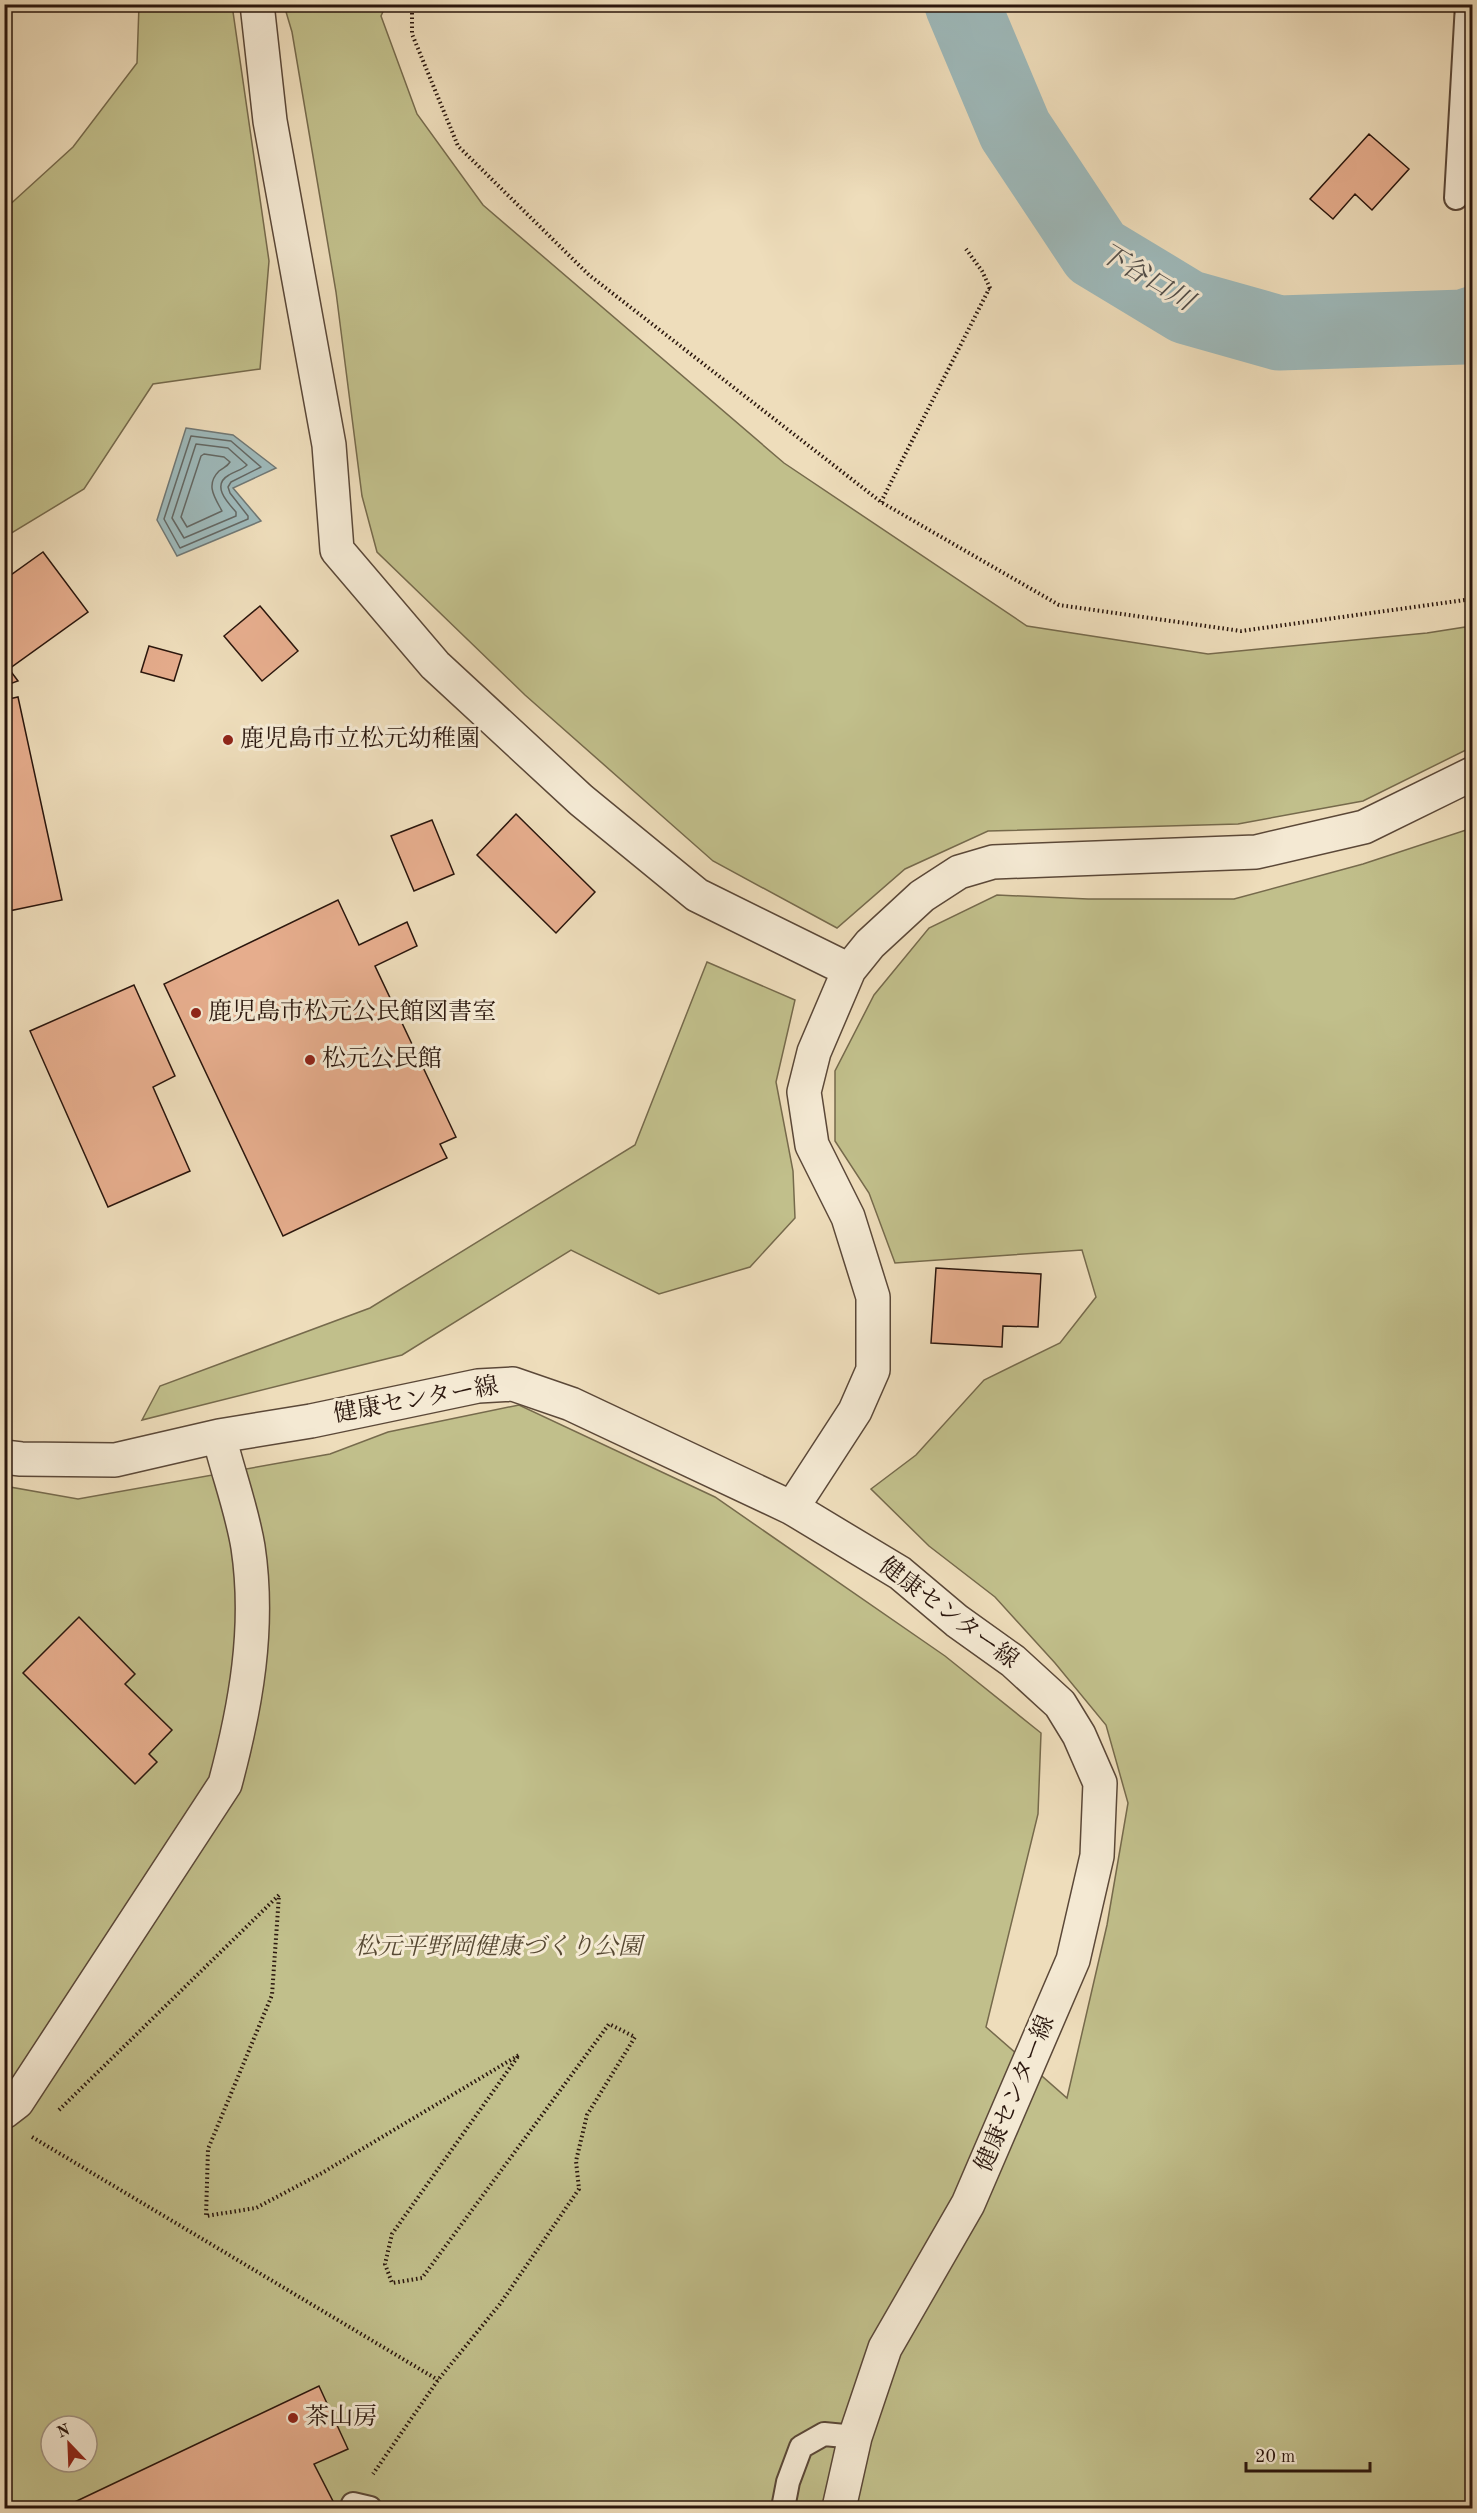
<svg xmlns="http://www.w3.org/2000/svg" width="1477" height="2513" font-family="'Old Standard TT','Noto Serif JP',serif">
  <style>
    .green { fill: #c1bf8b; stroke: #766a4c; stroke-width: 1.5; fill-rule: evenodd }
    .water { fill: #9eb9ba; stroke: #707875; stroke-width: 1.5 }
    .lines { fill: none; stroke-linecap: round; stroke-linejoin: round }
    .shore { stroke: #646864; stroke-width: 1.5 }
    .river { stroke: #9eb9ba; stroke-width: 75 }
    .building { fill: #e6ad8d; stroke: #2a160d; stroke-width: 1.5 }
    .service-casing { stroke: #5b4838; stroke-width: 26 }
    .minor-casing { stroke: #5b4838; stroke-width: 36 }
    .secondary-casing { stroke: #2a160d; stroke-width: 36 }
    .path { stroke: #2a160d; stroke-width: 4; stroke-dasharray: 1.5 3; stroke-linecap: butt }
    .service { stroke: #f4e9d3; stroke-width: 22 }
    .minor { stroke: #f4e9d3; stroke-width: 33 }
    .secondary { stroke: #f4e9d3; stroke-width: 33 }
    .poi-dot { fill: #8f2418; stroke: #f4e9d3; stroke-width: 2 }
    .labels { text-anchor: middle; dominant-baseline: central; stroke-width: 6; stroke-linejoin: round; paint-order: stroke }
    .poi-label { font-size: 24px; fill: #2a160d; stroke: #f4e9d3; text-anchor: start }
    .street-label { font-size: 24px; fill: #2a160d; stroke: #f4e9d3 }
    .park-label { font-size: 24px; font-style: italic; fill: #574933; stroke: #f4e9d3 }
    .water-label { font-size: 26px; font-style: italic; fill: #534f4a; stroke: #f4e9d3 }
  </style>
  <rect width="100%" height="100%" fill="#edb"/>
  <filter id="stains"><feTurbulence type="fractalNoise" baseFrequency=".00333" numOctaves="4"/><feColorMatrix values="0 0 0 0 .2 0 0 0 0 .09 0 0 0 0 .02 0 0 0 .5 -.17"/></filter>
  <radialGradient id="worn" r=".72"><stop offset=".6" stop-color="#630" stop-opacity="0"/><stop offset="1" stop-color="#630" stop-opacity=".3"/></radialGradient>
  <!-- green -->
  <path class="green" d="M139,5h93l37,256 -9,108 -107,15 -69,105 -79,48v-328l68,-62 64,-84z
    M284,5h102l-5,11 36,98 66,91 301,258 243,163 181,28 219,-21 45,-7v121l-109,54 -125,23 -250,7 -83,38 -68,59 -124,-67 -188,-166 -148,-143 -15,-56 -26,-204 -44,-260z
    M1472,828v1680h-1467l-1,-1022 74,13 252,-45 58,-22 131,-27 196,92 230,159 96,77 -3,81 -52,213 81,71 40,-173 21,-122 -22,-78 -51,-62 -60,-66 -66,-51 -58,-57 45,-34 68,-75 76,-37 36,-46 -14,-47 -187,13 -26,-70 -34,-52v-70l39,-76 55,-67 68,-33 91,4h146l129,-35zM51,2426h36v36h-36z
    M707,962l88,38 -19,82 17,89 2,47 -45,49 -91,27 -88,-44 -169,105 -260,65 18,-34 210,-78 265,-163z"/>
  <!-- water -->
  <path class="water" d="M186,428l47,7 43,33 -43,20 28,33 -84,35 -20,-36z"/>
  <g class="lines">
    <!-- shore -->
    <path class="shore" d="M191,436l40,5 30,26 -30,15 -3,5 2,6 18,23v3l-68,29 -16,-29z
      M196,444l32,4 19,17c-5,5 -12,6 -18,10 -18,10 -2,27 7,37v4l-52,22 -12,-20z
      M204,454l20,3 6,5c-3,5 -6,5 -11,9 -14,14 -4,27 3,40l-35,16 -6,-10 20,-61z"/>
    <!-- river -->
    <path class="river" d="M962,4l53,126 81,122 91,55 92,26 185,-6 8,-3"/>
  </g>
  <!-- building -->
  <path class="building" d="M1369,134l40,35 -37,41 -17,-16 -22,25 -23,-20z
    M43,552l45,60 -79,57 9,12 -14,5v-106z
    M260,606l38,45 -36,30 -38,-45z
    M149,646l33,9 -8,26 -33,-9z
    M18,697l44,203 -58,12v-212z
    M516,814l79,78 -39,41 -79,-78z
    M432,820l22,54 -40,17 -23,-55z
    M338,900l21,45 48,-23 10,24 -42,20 81,171 -16,7 7,14 -164,78 -119,-252z
    M134,985l41,91 -22,11 37,84 -82,36 -78,-176z
    M936,1268l105,6 -3,53 -35,-1 -1,21 -71,-4z
    M79,1617l56,57 -10,10 47,46 -23,24 8,8 -22,22 -112,-111z
    M319,2386l29,63 -34,15 22,43 -274,1z"/>
  <g class="lines">
    <!-- service casing -->
    <g class="service-casing">
      <path id="service" d="M1456,198l11,-194
        M353,2504l17,4
        M783,2508l5,-26 13,-35 23,-13 31,3"/>
    </g>
    <!-- minor casing -->
    <g class="minor-casing">
      <path id="minor" d="M257,4l13,117 59,324 8,105 98,115 146,135 116,95 152,75
        M4,1457l17,2 94,1 104,-24 92,-15 167,-35 35,-2 58,20 221,104 108,65 57,48 56,40 47,43 19,31 21,48 -3,73 -24,104 -105,244 -83,144 -30,89 -16,71
        M792,1508l63,-97 18,-41v-73l-25,-80 -36,-72 -8,-53 10,-40 35,-82 21,-26 52,-48 37,-24 34,-10 263,-10 108,-25 108,-53
        M4,2112l13,-10 208,-318c21,-78 35,-157 23,-237 -6,-37 -20,-74 -29,-111"/>
    </g>
    <!-- secondary casing -->
    <g class="secondary-casing">
      <path id="secondary" d="M1470,4l2,2"/>
    </g>
    <!-- path -->
    <path class="path" d="M412,4v30l46,112 131,129 292,227 178,103 182,26 231,-32
      M881,502l108,-213 2,1 -9,-19 -16,-22
      M59,2110l220,-215 -7,100 -64,154 -2,67 50,-8 66,-35 197,-118 -127,179 -7,30 7,19 30,-5 187,-254 26,13 -48,78 -11,46 3,28 -79,115 -62,76 -65,94
      M32,2137l406,243"/>
    <!-- service -->
    <use href="#service" class="service"/>
    <!-- minor -->
    <use href="#minor" class="minor"/>
    <!-- secondary -->
    <use href="#secondary" class="secondary"/>
  </g>
  <!-- markers -->
  <g class="poi-dot">
    <circle cx="228" cy="740" r="6"/>
    <circle cx="196" cy="1013" r="6"/>
    <circle cx="310" cy="1060" r="6"/>
    <circle cx="293" cy="2418" r="6"/>
  </g>
  <g class="labels">
    <!-- poi labels -->
    <g class="poi-label">
      <text x="240" y="740">鹿児島市立松元幼稚園</text>
      <text x="208" y="1013">鹿児島市松元公民館図書室</text>
      <text x="322" y="1060">松元公民館</text>
      <text x="305" y="2418">茶山房</text>
    </g>
    <!-- street labels -->
    <g class="street-label">
      <text transform="translate(416 1401) rotate(-10)">健康センター線</text>
      <text transform="translate(948 1614) rotate(37)">健康センター線</text>
      <text transform="translate(1016 2094) rotate(-67)">健康センター線</text>
    </g>
    <!-- park labels -->
    <g class="park-label">
      <text x="498" y="1948">松元平野岡健康づくり公園</text>
    </g>
    <!-- water labels -->
    <g class="water-label">
      <text transform="translate(1146 278) rotate(31)">下谷口川</text>
    </g>
  </g>
  <!-- margin -->
  <rect width="1477" height="2513" fill="none" stroke="#edb" stroke-width="24"/>
  <rect x="6" y="6" width="1465" height="2501" fill="none" stroke="#2a160d" stroke-width="3"/>
  <rect x="12" y="12" width="1453" height="2489" fill="none" stroke="#2a160d" stroke-width="1.5"/>
  <!-- north arrow -->
  <g transform="translate(69 2444) rotate(337)"><circle r="28" fill="#f4e9d3" stroke="#a39584" stroke-width="1.5"/>
  <path d="M0-4.5L10 22L0 15L-10 22Z" fill="#8f2418"/>
  <text y="-9" font-size="16" font-weight="bold" text-anchor="middle" fill="#2a160d">N</text>
  </g>
  <!-- scale -->
  <path d="M1246 2462v9h124v-9" fill="none" stroke="#2a160d" stroke-width="3"/>
  <text x="1255" y="2462" font-size="18" fill="#2a160d" stroke="#f4e9d3" stroke-width="4.5" paint-order="stroke">20 m</text>
  <rect width="100%" height="100%" filter="url(#stains)"/>
  <rect width="100%" height="100%" fill="url(#worn)"/>
</svg>
